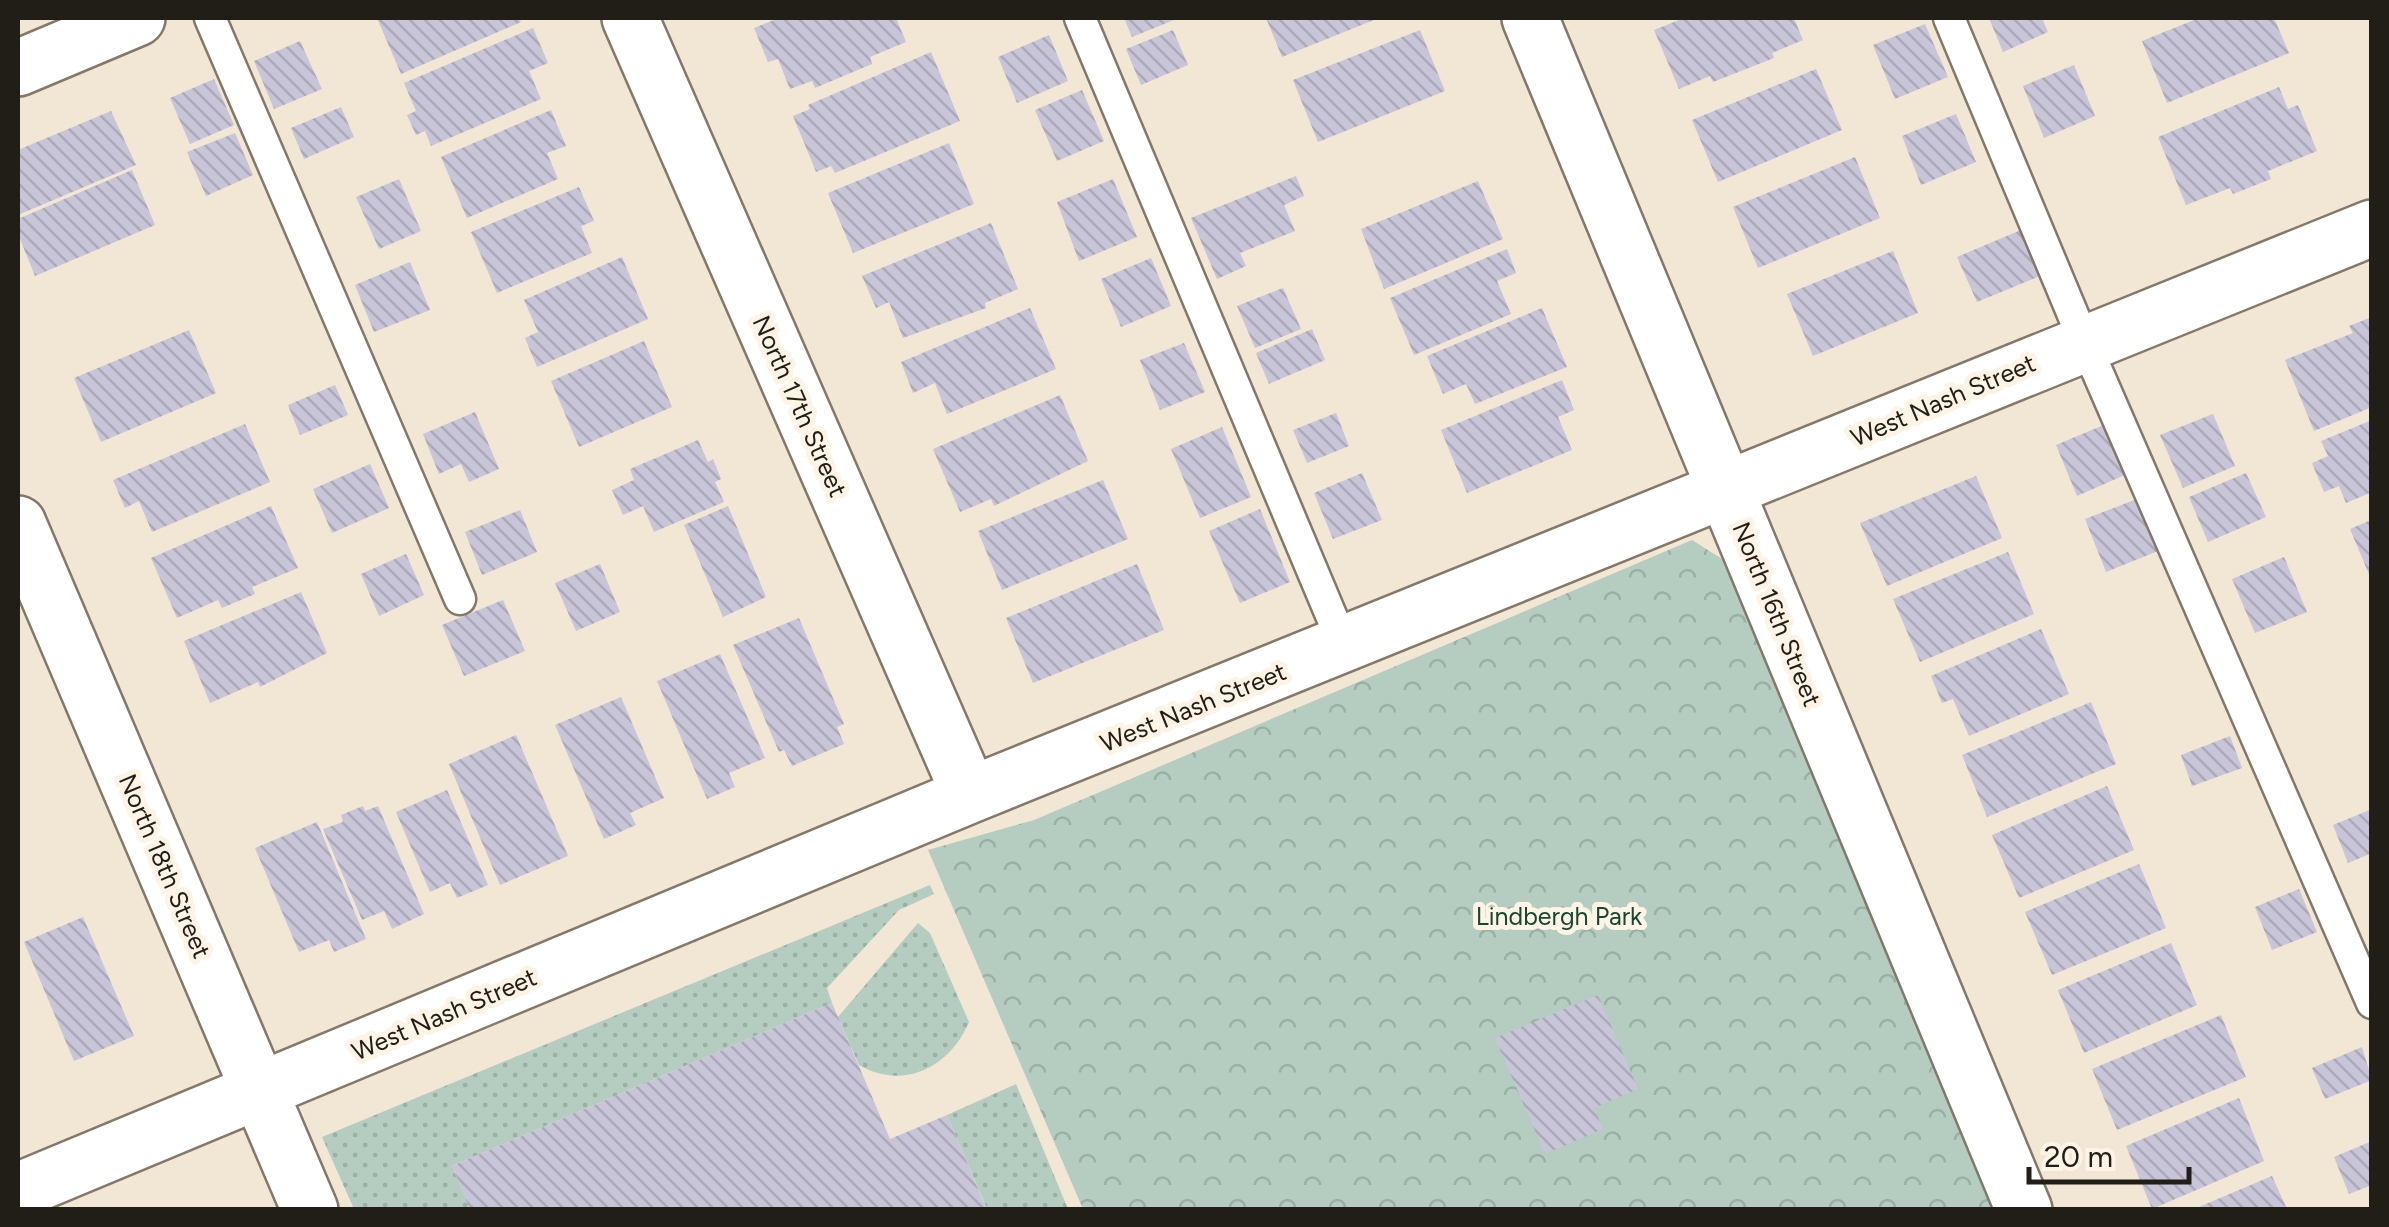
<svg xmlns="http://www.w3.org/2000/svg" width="2389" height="1227" font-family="Figtree,sans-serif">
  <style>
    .grass { fill: url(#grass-dots) }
    .park { fill: url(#park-crowns) }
    .building { fill: url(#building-back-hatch) }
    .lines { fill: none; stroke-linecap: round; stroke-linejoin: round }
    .service-casing { stroke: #847969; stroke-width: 35 }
    .minor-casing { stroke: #847969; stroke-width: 60 }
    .service { stroke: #fff; stroke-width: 30 }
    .minor { stroke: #fff; stroke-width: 55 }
    .labels { text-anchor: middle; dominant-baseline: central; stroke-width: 10; stroke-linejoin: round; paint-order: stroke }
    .street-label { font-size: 25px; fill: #211d17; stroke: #fdf4e6 }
    .park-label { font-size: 25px; fill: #154732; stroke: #fdf4e6 }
  </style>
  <defs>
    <pattern id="grass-dots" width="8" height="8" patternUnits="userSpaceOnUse" patternTransform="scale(2.5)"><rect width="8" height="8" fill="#b4cdc0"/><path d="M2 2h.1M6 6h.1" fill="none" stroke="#9ab0a4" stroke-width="1.8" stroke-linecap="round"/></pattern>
    <pattern id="park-crowns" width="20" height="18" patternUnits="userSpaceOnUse" patternTransform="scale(2.5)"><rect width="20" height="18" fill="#b4cdc0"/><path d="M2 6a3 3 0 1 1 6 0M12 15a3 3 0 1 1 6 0" fill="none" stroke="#9ab0a4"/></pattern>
    <pattern id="building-back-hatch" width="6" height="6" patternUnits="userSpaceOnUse" patternTransform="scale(2.5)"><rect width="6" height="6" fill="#c8c5d8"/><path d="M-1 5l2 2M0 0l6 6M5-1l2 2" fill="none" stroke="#aca9b9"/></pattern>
  </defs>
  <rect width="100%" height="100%" fill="#f2e6d5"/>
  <!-- grass -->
  <path class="grass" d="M930,885l4,9 -35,16 -72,78 5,15 -380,163 18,43h-116l-32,-72z
    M918,923l12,10 39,89c-19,45 -65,69 -110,43l-21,-48z
    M1016,1084l52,125h-81l-40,-94z"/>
  <!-- park -->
  <path class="park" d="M1692,540l41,26 263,643h-913l-155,-359 106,-30z"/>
  <!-- building -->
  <path class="building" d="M377,18h142l2,4 -120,52z
    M779,18h117l10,24 -36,15 2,7 -57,24 -3,-7 -22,8 -12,-30 -10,3 -14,-34z
    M1124,18h55l-47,19z
    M1266,18h113l-97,39z
    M1684,18h110l9,22 -31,13 2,5 -61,24 -3,-6 -31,13 -25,-59z
    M1989,18h53l6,14 -45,20z
    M2199,18h75l15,35 -122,50 -25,-62z
    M1925,24l23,53 -53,22 -22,-54z
    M533,28l15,35 -19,8 12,28 -110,47 -6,-15 -9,4 -9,-20 9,-4 -12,-28z
    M1173,30l15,35 -47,20 -15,-36z
    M1420,30l25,61 -127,51 -25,-62z
    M1049,35l19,46 -51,22 -19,-46z
    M300,41l22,48 -48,20 -20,-48z
    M931,52l29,69 -125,52 -4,-7 -15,6 -23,-56 17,-7 -2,-4z
    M2074,65l21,51 -51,22 -21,-52z
    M1816,69l26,61 -124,52 -26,-62z
    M214,79l20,46 -44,19 -20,-46z
    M2279,87l9,22 10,-4 19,46 -49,20 3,8 -38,15 -3,-6 -44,17 -28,-68z
    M1082,90l22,51 -47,20 -22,-51z
    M341,107l13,30 -50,22 -13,-31z
    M551,110l15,36 -19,7 11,26 -91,39 -26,-61z
    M111,111l25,54 -118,50v-65z
    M1956,114l20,48 -55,23 -19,-49z
    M235,133l18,42 -47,21 -19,-44z
    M949,143l25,61 -121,49 -25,-60z
    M1855,157l25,61 -122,50 -25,-61z
    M132,170l23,55 -120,51 -17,-42v-15z
    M1296,176l8,20 -20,9 11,26 -55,22 6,13 -29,13 -26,-61z
    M399,179l22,52 -42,18 -23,-52z
    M1113,179l24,58 -58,24 -22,-59z
    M1478,181l25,58 -119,50 -23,-60z
    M579,187l15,34 -13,5 11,27 -95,40 -26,-61z
    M991,223l27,66 -33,14 1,5 -83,30 -14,-36 -13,6 -14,-32z
    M2021,230l19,46 -63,26 -20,-45z
    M1507,249l9,24 -19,8 14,33 -97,41 -24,-57z
    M1893,251l25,62 -105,43 -26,-62z
    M622,257l26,62 -111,48 -12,-29 13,-6 -14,-32z
    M1151,258l20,48 -50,21 -20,-48z
    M410,262l20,48 -56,22 -19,-47z
    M1283,288l18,41 -46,19 -18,-42z
    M1030,308l26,61 -109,45 -12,-31 -22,10 -12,-31z
    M1542,308l25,59 -92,37 -9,-20 -23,10 -16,-38z
    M2372,317v90l-58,24 -29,-71 68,-27 -4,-7z
    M1312,329l13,31 -56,24 -13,-31z
    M189,330l27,63 -115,49 -27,-64z
    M644,341l28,66 -93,40 -28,-66z
    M1184,343l21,49 -45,18 -20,-50z
    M1562,380l12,30 -16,7 14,33 -105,43 -26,-63z
    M335,385l13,30 -48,20 -12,-30z
    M1060,395l28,66 -94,45 -3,-7 -31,13 -27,-63z
    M475,412l24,57 -30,13 -8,-18 -22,10 -16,-40z
    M1336,413l13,33 -42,17 -14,-33z
    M2213,414l22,52 -52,22 -23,-53z
    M2372,420v72l-26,11 -7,-17 -15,6 -12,-29 16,-7 -7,-15z
    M245,424l25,58 -118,50 -13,-31 -14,7 -12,-28z
    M2106,424l21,50 -50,22 -21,-51z
    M1222,427l29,70 -51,21 -29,-69z
    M698,440l10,22 5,-3 8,20 -6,3 9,20 -70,30 -11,-26 -20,9 -11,-25 22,-10 -4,-11z
    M370,464l19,44 -57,25 -19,-44z
    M1362,473l20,47 -49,19 -19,-46z
    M2246,473l20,44 -58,25 -19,-45z
    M1976,476l26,62 -115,48 -27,-63z
    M1103,480l25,59 -126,51 -24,-59z
    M2137,499l21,52 -52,21 -21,-53z
    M271,506l27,62 -46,19 3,7 -33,14 -4,-8 -41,18 -26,-60z
    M728,506l38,91 -43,20 -39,-92z
    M1260,509l30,73 -50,21 -31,-72z
    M520,510l17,42 -55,23 -17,-43z
    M2371,520v59l-21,-50z
    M2008,552l26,62 -114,48 -27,-63z
    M406,554l18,41 -45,21 -18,-42z
    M2284,557l23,55 -52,21 -23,-54z
    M600,564l20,48 -44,19 -21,-48z
    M1137,564l27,66 -131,53 -27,-65z
    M301,592l26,61 -67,34 -2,-5 -48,21 -26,-62z
    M503,600l22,51 -61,25 -22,-51z
    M799,618l45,106 -7,3 7,17 -52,22 -8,-16 -5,2 -46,-107z
    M2041,629l28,65 -100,42 -16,-37 -11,4 -11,-27z
    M720,654l45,104 -36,15 6,14 -28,12 -50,-118z
    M621,697l43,101 -34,15 6,12 -32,14 -49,-114z
    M2091,702l25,62 -129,53 -25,-62z
    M516,735l52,121 -68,29 -51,-121z
    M2230,736l12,32 -50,18 -11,-31z
    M2107,786l27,64 -115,48 -27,-63z
    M447,790l41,95 -31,13 -7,-15 -20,9 -34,-80z
    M363,806l2,5 13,-5 46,108 -32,15 -8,-18 -22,9 -39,-91 20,-7 -2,-7z
    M2372,809v44l-24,10 -15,-38z
    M317,822l49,117 -32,13 -5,-12 -30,12 -44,-104z
    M2139,864l27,64 -114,47 -27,-63z
    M2299,889l18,43 -45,18 -17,-43z
    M83,917l51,119 -60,25 -50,-119z
    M2171,943l26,62 -113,48 -26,-63z
    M1598,995l40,94 -44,19 9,21 -58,25 -50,-116z
    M832,1003l58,136 57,-24 40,95h-517l-18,-44z
    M2221,1015l25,62 -129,53 -25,-61z
    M2362,1047l10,33 -47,19 -13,-31z
    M2239,1098l25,63 -112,48 -26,-63z
    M2372,1141v44l-23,9 -15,-37z
    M2272,1176l15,33h-93z"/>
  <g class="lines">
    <!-- service casing -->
    <g class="service-casing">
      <path id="service" d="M210,18l250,581
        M1080,18l264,628
        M1949,18l135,323 288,662"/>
    </g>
    <!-- minor casing -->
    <g class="minor-casing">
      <path id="minor" d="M630,18l340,777
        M1530,18l494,1192
        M18,68l119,-50
        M18,524l292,686
        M18,1191l952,-396 1402,-567"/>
    </g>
    <!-- service -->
    <use href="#service" class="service"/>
    <!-- minor -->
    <use href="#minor" class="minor"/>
  </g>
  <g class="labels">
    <!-- street labels -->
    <g class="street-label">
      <text transform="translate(1943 400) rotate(-23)">West Nash Street</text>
      <text transform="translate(800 406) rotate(66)">North 17th Street</text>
      <text transform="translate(1777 614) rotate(68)">North 16th Street</text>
      <text transform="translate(1193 707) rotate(-22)">West Nash Street</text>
      <text transform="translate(165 866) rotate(67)">North 18th Street</text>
      <text transform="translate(444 1014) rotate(-23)">West Nash Street</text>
    </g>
    <!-- park labels -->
    <g class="park-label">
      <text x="1559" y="916">Lindbergh Park</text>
    </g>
  </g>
  <!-- border -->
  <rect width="2389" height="1227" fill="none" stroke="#211d17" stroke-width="40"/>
  <!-- scale -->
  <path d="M2029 1167v15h160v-15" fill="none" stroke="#211d17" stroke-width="5"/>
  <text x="2044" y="1167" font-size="30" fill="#211d17" stroke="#fdf4e6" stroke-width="8" paint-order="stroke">20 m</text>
</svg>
